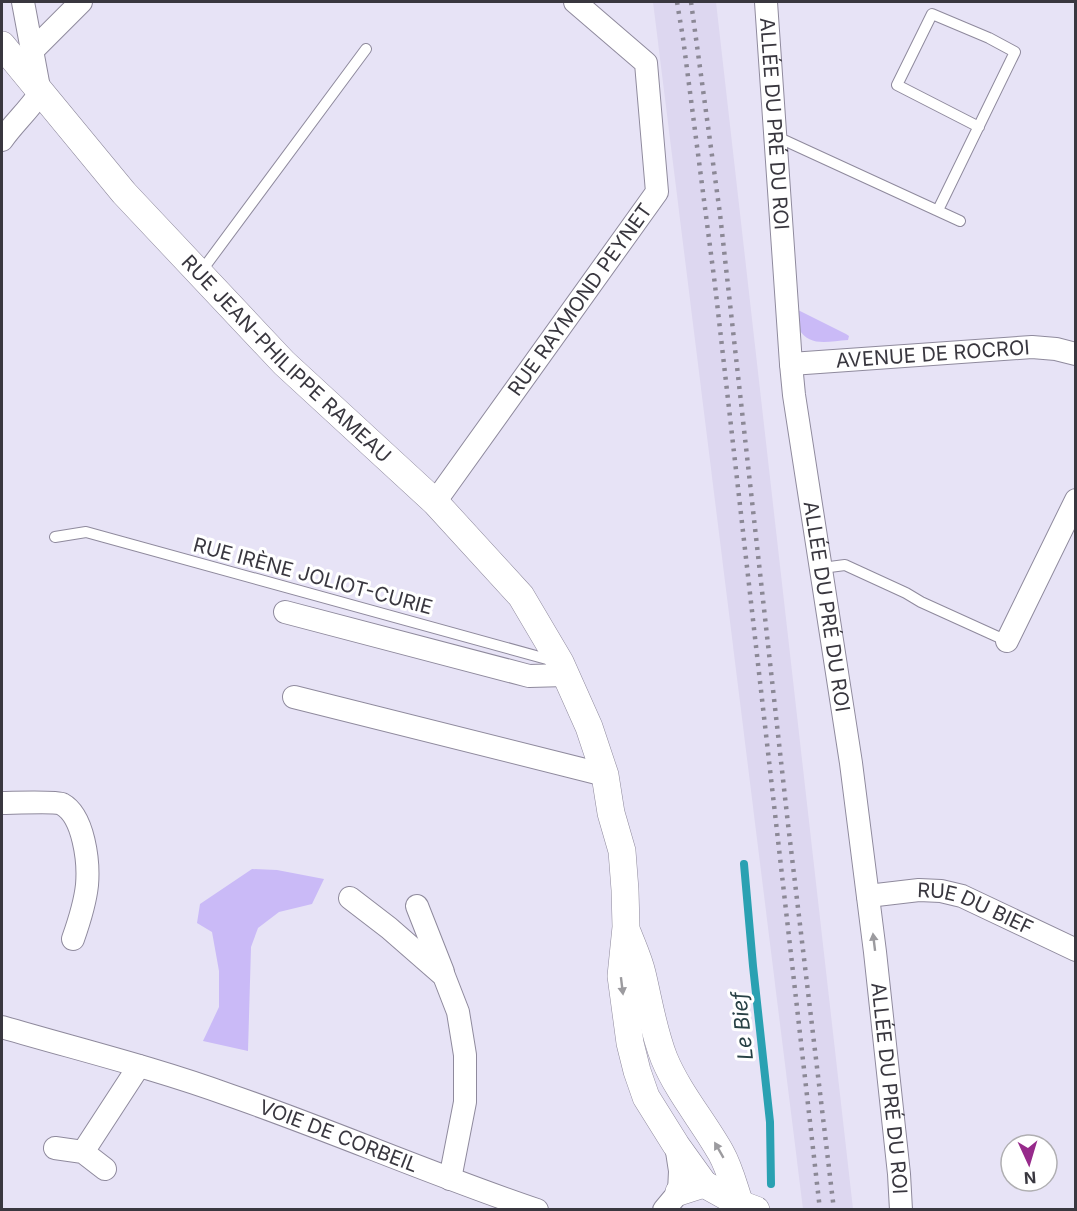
<svg xmlns="http://www.w3.org/2000/svg" width="1077" height="1211" font-family="Inter,sans-serif">
  <style>
    .built { fill: #ddd7f0 }
    .green { fill: #cabaf7 }
    .lines { fill: none; stroke-linecap: round; stroke-linejoin: round }
    .stream { stroke: #2aa1b2; stroke-width: 8 }
    .service-casing { stroke: #8f8a9d; stroke-width: 12 }
    .minor-casing { stroke: #8f8a9d; stroke-width: 24 }
    .tertiary-casing { stroke: #8f8a9d; stroke-width: 28 }
    .service { stroke: #fff; stroke-width: 10 }
    .minor { stroke: #fff; stroke-width: 22 }
    .tertiary { stroke: #fff; stroke-width: 27 }
    .rail { stroke: #8b8895; stroke-width: 4.5; stroke-dasharray: 3 6; stroke-linecap: butt }
    .oneway { fill: #9c9b9f }
    .labels { text-anchor: middle; dominant-baseline: central; stroke-width: 6; stroke-linejoin: round; paint-order: stroke }
    .street-label { font-size: 20px; fill: #39373f; stroke: #fff }
    .water-label { font-size: 21px; font-style: italic; fill: #284145; stroke: #fff }
  </style>
  <rect width="100%" height="100%" fill="#e7e3f6"/>
  <!-- built -->
  <path class="built" d="M653,2h63l137,1207h-50z"/>
  <!-- green -->
  <path class="green" d="M798,310l48,24 3,2 -1,4c-20,1 -38,8 -50,-12z
    M252,869l25,1 47,9 -12,25 -33,8 -21,16 -7,19 -3,104 -45,-10 16,-34v-36l-7,-39 -15,-9 3,-19z"/>
  <g class="lines">
    <!-- stream -->
    <path class="stream" d="M744,864l9,102 17,156 1,62"/>
    <!-- service casing -->
    <g class="service-casing">
      <path id="service" d="M775,136l185,85
        M938,210l77,-158 -26,-14 -57,-24 -35,71 82,42
        M200,273l166,-224
        M55,537l31,-5 468,129
        M822,568l23,-3 61,28 15,9 86,39"/>
    </g>
    <!-- minor casing -->
    <g class="minor-casing">
      <g id="minor">
        <path id="s1" d="M766,2l25,362 3,31 57,368 24,189 24,222 2,36"/>
        <path d="M32,51l49,-49"/>
        <path d="M2,140c11,-16 27,-30 38,-47l-17,-91"/>
        <path id="s2" d="M791,364l241,-17 24,2 20,5"/>
        <path id="s3" d="M435,502l222,-310 -11,-129 -71,-61"/>
        <path d="M285,612l244,64 37,-1"/>
        <path d="M1007,641l69,-141"/>
        <path d="M294,697l311,78"/>
        <path d="M2,803c10,0 53,-2 60,1 22,12 27,58 25,81 -2,19 -8,37 -14,54"/>
        <path id="s4" d="M868,896l51,-6 22,1 21,5 114,54"/>
        <path d="M350,898l39,30 55,48 14,36 7,43v47l-15,77"/>
        <path d="M417,906l26,66"/>
        <path id="s5" d="M2,1027c75,22 153,41 227,68 104,36 204,80 308,115"/>
        <path d="M55,1148l28,4 22,17"/>
        <path d="M83,1152l56,-86"/>
        <path d="M664,1210l15,-18 1,-21 -4,-26"/>
      </g>
    </g>
    <!-- tertiary casing -->
    <g class="tertiary-casing">
      <g id="tertiary">
        <path id="s6" d="M2,45l122,148 160,170 151,139 86,94 39,66 29,65 16,48 6,38 11,38 3,39 1,37 -5,49 9,67 7,28 9,26 30,48 28,39 36,20 16,6"/>
        <path d="M628,934c5,13 11,26 14,39 7,29 11,57 22,85 14,34 39,63 57,95 9,16 13,34 19,51"/>
        <path d="M679,1192l25,-8"/>
      </g>
    </g>
    <!-- service -->
    <use href="#service" class="service"/>
    <!-- minor -->
    <use href="#minor" class="minor"/>
    <!-- tertiary -->
    <use href="#tertiary" class="tertiary"/>
    <!-- rail -->
    <path class="rail" d="M677,2l6,36 32,247 105,925
      M691,2l29,212 68,610 46,386"/>
  </g>
  <!-- one-way arrows -->
  <defs><path id="oneway-solid" d="M-6-.8H1V-3.2L6.5 0L1 3.2V.8H-6Z" transform="scale(1.5)"/></defs>
  <g class="oneway">
    <use href="#oneway-solid" transform="translate(874 942) rotate(-97)"/>
    <use href="#oneway-solid" transform="translate(622 986) rotate(83)"/>
    <use href="#oneway-solid" transform="translate(719 1150) rotate(-120)"/>
  </g>
  <g class="labels">
    <!-- street labels -->
    <g class="street-label">
      <text stroke="none"><textPath href="#s1" startOffset="122">ALLÉE DU PRÉ DU ROI</textPath></text>
      <text stroke="none"><textPath href="#s3" startOffset="249">RUE RAYMOND PEYNET</textPath></text>
      <text stroke="none"><textPath href="#s2" startOffset="142">AVENUE DE ROCROI</textPath></text>
      <text stroke="none"><textPath href="#s6" startOffset="424">RUE JEAN-PHILIPPE RAMEAU</textPath></text>
      <text transform="translate(313 576) rotate(15)">RUE IRÈNE JOLIOT-CURIE</text>
      <text stroke="none"><textPath href="#s1" startOffset="608">ALLÉE DU PRÉ DU ROI</textPath></text>
      <text stroke="none"><textPath href="#s4" startOffset="111">RUE DU BIEF</textPath></text>
      <text stroke="none"><textPath href="#s1" startOffset="1094">ALLÉE DU PRÉ DU ROI</textPath></text>
      <text stroke="none"><textPath href="#s5" startOffset="354">VOIE DE CORBEIL</textPath></text>
    </g>
    <!-- water labels -->
    <g class="water-label">
      <text transform="translate(742 1026) rotate(-96)">Le Bief</text>
    </g>
  </g>
  <!-- border -->
  <rect width="1077" height="1211" fill="none" stroke="#39373f" stroke-width="6"/>
  <!-- north arrow -->
  <g transform="translate(1029 1163) rotate(176)"><circle r="28" fill="#ffffff" stroke="#b0afb2" stroke-width="1.5"/>
  <path d="M0-4.5L10 22L0 15L-10 22Z" fill="#972a8b"/>
  <text y="-9" font-size="16" font-weight="bold" text-anchor="middle" fill="#39373f">N</text>
  </g>
</svg>
